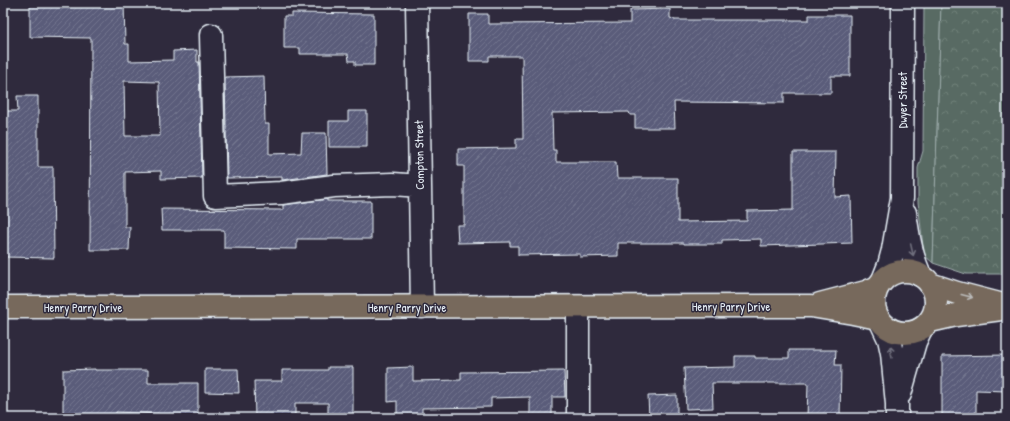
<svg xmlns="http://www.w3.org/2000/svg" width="1010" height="421" font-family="'Patrick Hand',sans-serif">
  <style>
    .green { fill: #586b63; stroke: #a0aeae }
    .forest { fill: url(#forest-crowns); stroke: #a0aeae }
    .building { fill: url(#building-hatch); stroke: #e8f1f8; fill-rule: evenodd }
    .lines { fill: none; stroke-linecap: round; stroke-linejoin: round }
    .minor-casing { stroke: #e8f1f8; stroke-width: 25 }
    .major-casing { stroke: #e8f1f8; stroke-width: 25 }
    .minor { stroke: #2f2a3d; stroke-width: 22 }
    .major { stroke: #77695c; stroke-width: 22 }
    .oneway { stroke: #70707e }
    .oneway2 { stroke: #bbbbba }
    .labels { text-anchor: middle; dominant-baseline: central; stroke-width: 3; stroke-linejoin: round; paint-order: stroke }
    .street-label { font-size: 12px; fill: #e8f1f8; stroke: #2f2a3d }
  </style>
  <defs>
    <pattern id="forest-crowns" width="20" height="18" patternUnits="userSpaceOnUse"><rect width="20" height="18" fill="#586b63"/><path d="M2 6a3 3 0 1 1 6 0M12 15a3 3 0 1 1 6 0" fill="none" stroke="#70817a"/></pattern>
    <pattern id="building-hatch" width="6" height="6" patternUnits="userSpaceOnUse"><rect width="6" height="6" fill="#5a5c7a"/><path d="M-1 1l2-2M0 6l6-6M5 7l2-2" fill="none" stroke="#72748e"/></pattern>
  </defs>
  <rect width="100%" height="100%" fill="#2f2a3d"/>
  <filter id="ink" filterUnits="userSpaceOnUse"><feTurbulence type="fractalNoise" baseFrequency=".025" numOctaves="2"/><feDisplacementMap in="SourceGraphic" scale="8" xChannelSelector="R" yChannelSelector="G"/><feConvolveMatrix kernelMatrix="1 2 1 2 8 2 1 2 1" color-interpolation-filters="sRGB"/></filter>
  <g filter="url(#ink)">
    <!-- green -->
    <path class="green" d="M924,3h17l-8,260 -9,-8 -6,-53v-34l5,-17z"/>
    <!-- forest -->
    <path class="forest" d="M941,3h66v271h-41l-33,-11z"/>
    <!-- building -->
    <path class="building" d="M30,3h94l1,41h4v17l44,-1v-9l24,-1v12h2l3,116 -41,1v-8l-36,1v55h5l-1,23h-39l1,-212 -61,-1zM124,81l35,1 1,54h-35z
      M670,9v9l4,1v1h135v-5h41v61h-19v17h-47v10l-110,-1 1,26h-40v-13h-5l-1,-3 -77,1 1,37h3v12h60l1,16h61v44l69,-1v-10l46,-1v-58h43l-1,45 16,-1 1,47 -91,3v-7l-39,1v4h-38v-1h-66v13l-38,1v-3l-62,1v-9h-8v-4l-52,1 -1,-18h7v-59h-6v-17l58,-1v-9h7l-1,-83h-33v5h-20v-47h19v10l142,-1v-13z
      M292,13l82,1v51h-19v-4h-6l-1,-7h-48v-6h-16v-32h8z
      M264,76l1,48h4v30l32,-1 1,-20h24l1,41 -45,6v-3l-55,1 -2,-101z
      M17,96h21v71h15l1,91 -51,-1v-146h15z
      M348,111h19v36h-38v-26h19z
      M327,199v2h44v38h-74v10l-73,-1v-18h-62l-1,-21 122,1v-5z
      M789,350h47l-1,15h6l-1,53h-33l1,-35h-96l1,25 -27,1 -2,-41 51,-1v-11h20v2h34z
      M1007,355v36l-31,-1v28h-34v-62z
      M328,367h25v49h-25v-13h-33v15h-40l-1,-37h28v-11h46z
      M413,367v14l48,-1v-8l103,-1 1,26h-13v21h-22v-21l-39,1v9l-69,1v10h-25v-17l-9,1v-34z
      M95,369v1h53v13h50v35h-39v-4l-43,-2v6h-53v-48z
      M205,369h33l1,24 -34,-1z
      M677,395v23h-28l-1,-22z"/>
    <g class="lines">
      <!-- minor casing -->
      <g class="minor-casing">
        <path id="minor" d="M417,3l5,304
          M211,35l4,161 66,-3 53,-7 59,-2 27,2
          M905,213c3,21 6,42 15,62
          M883,280l6,-15 4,-15 9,-52 1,-195
          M882,324l7,15 3,14 5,51v14
          M900,394l15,-52 6,-13
          M578,418v-111"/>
      </g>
      <!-- major casing -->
      <g class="major-casing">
        <path id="major" d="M874 302a31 31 0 1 1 62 0a31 31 0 1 1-62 0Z
          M930,284l27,9 50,13
          M820,304l46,-12 12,-5
          M3,307l808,-1 42,7 25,5
          M930,321l26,-6 45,-6"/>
      </g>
      <!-- minor -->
      <use href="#minor" class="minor"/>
      <!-- major -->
      <use href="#major" class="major"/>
    </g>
    <!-- one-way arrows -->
    <defs><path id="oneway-shaft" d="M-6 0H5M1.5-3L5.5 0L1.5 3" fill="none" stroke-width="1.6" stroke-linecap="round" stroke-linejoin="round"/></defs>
    <g class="oneway">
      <use href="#oneway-shaft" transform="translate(912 250) rotate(77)"/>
      <use href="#oneway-shaft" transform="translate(891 352) rotate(-99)"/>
    </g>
    <use class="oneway2" href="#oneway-shaft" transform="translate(967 296) rotate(15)"/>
  </g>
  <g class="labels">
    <!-- street labels -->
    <g class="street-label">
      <text transform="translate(902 100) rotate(-90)">Dwyer Street</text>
      <text transform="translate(419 155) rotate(-91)">Compton Street</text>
      <text x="731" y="306">Henry Parry Drive</text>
      <text x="83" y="307">Henry Parry Drive</text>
      <text x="407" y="307">Henry Parry Drive</text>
    </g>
  </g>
  <!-- margin -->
  <rect width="1010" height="421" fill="none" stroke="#2f2a3d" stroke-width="16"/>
  <rect x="8" y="8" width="994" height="405" fill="none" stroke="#e8f1f8" stroke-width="1.5" filter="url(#ink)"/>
</svg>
